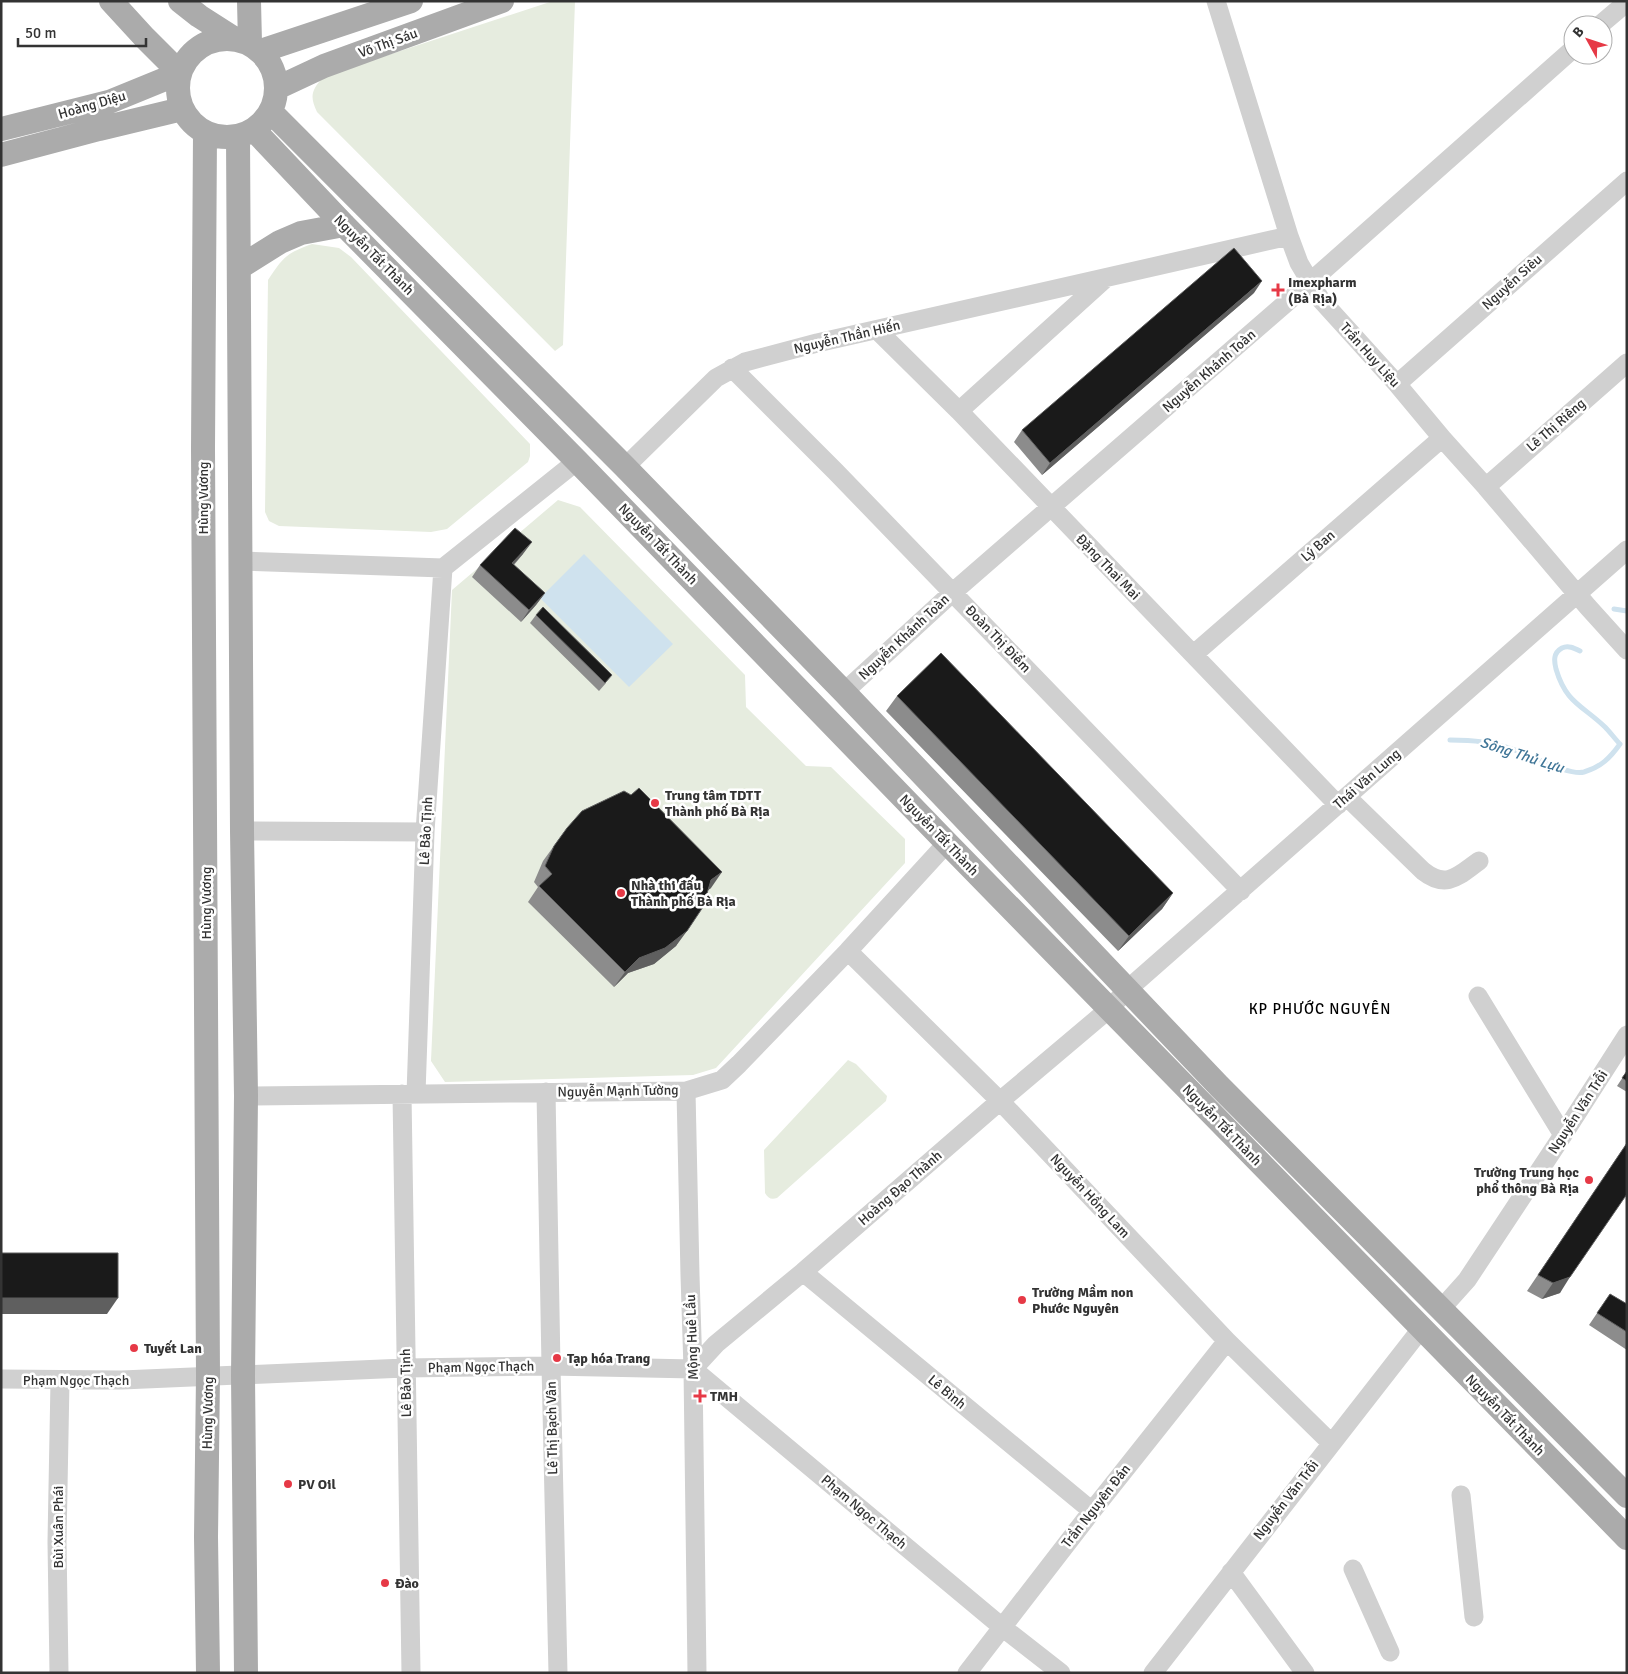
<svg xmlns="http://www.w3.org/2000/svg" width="1628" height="1674" font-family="Signika,sans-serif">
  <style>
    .green { fill: #e6ecdf }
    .water { fill: #cfe2ee }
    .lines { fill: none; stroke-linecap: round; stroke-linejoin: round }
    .stream { stroke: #cfe2ee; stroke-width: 5 }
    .minor { stroke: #d0d0d0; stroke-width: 19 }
    .major { stroke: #ababab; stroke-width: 24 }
    .wall { fill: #8c8c8c }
    .shaded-wall { fill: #5f5f5f }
    .building { fill: #1a1a1a; stroke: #5f5f5f }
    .poi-dot { fill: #e63946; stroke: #fff; stroke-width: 2 }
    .labels { text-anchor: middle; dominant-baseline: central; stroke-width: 5; stroke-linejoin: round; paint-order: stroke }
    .street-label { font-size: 14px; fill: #333; stroke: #fff }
    .poi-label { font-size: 14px; font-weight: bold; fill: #333; stroke: #fff; text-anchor: start }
    .water-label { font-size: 15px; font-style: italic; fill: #3f7597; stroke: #fff }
    .neighbourhood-label { font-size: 15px; letter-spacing: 1px; fill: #000; stroke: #fff }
  </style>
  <rect width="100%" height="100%" fill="#fff"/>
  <!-- green -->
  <path class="green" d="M553,1h22l-12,344 -8,6 -238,-239c-8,-17 -5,-22 7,-36z
    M312,244l27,4 12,9 179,187v12l-2,6 -81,67 -16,3 -152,-6 -10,-5 -4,-9 3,-232c15,-23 19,-27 44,-36z
    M558,500l22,7 165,168 1,32 60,59 25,1 74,72v24l-189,205 -23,7 -248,7 -14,-21 21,-471z
    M848,1060l8,4 31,32 -1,5 -109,97c-6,2 -9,0 -12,-5l-1,-43z"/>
  <!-- water -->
  <path class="water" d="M584,554l89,90 -44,43 -89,-89z"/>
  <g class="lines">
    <!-- stream -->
    <path class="stream" d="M1614,609l13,2
      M1450,740c24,0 42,2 65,10 16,5 54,26 69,22 17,-5 26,-14 36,-28 -5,-5 -10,-12 -15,-17 -23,-22 -39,-24 -49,-58 -2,-8 -3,-16 6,-21 6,-3 12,0 18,3"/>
    <!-- minor -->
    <path class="minor" d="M1216,1l73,235 10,27 22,37 76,84 45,54 44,49 102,120 39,43
      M1600,25l27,-23
      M877,330l82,81 379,394
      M732,368l103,103 406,420
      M1397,384l230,-203
      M959,411l147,-133
      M625,467l91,-89 29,-16 72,-19 472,-107
      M1486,487l141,-124
      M242,561l201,7 134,-107
      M1194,654l248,-216
      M844,692l108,-99 357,-310 264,-234
      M1347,797l76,74c24,19 36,4 56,-10
      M242,831l183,1
      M848,951l152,150 227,240 104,102
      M1478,996l85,139
      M686,1091l4,184 3,94 4,304
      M546,1092l5,274 7,307
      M402,1094l9,579
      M416,1094l9,-262 18,-264
      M246,1096l440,-5 36,-11 17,-16 109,-113 99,-108
      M803,1272l289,239
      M1441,1309l26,-29 96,-145 64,-100
      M693,1369l23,-25 87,-72 197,-171 109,-92 19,-20 499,-439
      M1,1379l121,1 283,-12 146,-2 142,3 309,258 59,46
      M1461,1495l13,122
      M1353,1569l37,83
      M1231,1572l74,101
      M59,1673l-2,-131 3,-161
      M967,1673l125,-162 135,-170
      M1153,1673l268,-344"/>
    <!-- major -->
    <path class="major" d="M180,1l19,15 36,23
      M249,1l1,42
      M178 88a49 49 0 1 1 98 0a49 49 0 1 1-98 0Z
      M261,51l150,-50
      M277,88l47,-22 178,-65
      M271,112l354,355 219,225 375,394 408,410
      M1,129l108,-27 71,-29 -35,-35 -34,-37
      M254,130l90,95 233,236 370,382 680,695
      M205,133l-2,316 5,927 -2,161 2,136
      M238,137l4,694 4,265 -3,280 3,297
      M1,155l98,-26 83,-20
      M240,267l40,-25 21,-9 43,-8"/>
  </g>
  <!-- wall -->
  <path class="wall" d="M1254,293l-212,182 -28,-33 8,-12z
    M523,554l-9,11 31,28 -9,12 -15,17 -49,-45 8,-12z
    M536,615l70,68 -7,8 -69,-68z
    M897,696l276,197 -11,16 -44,42 -232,-240z
    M567,828l144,60 -3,2 -32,56 -22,18 -26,9 -14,14 -86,-85 10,-15 -4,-5 9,-21z
    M1627,1071v21l-10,-6z
    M1627,1143l-67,150 -18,6 -15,-8z
    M1610,1294l17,10v46l-38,-25z"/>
  <!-- shaded-wall -->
  <path class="shaded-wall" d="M1262,281l-8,12 -212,182 8,-12z
    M532,542l-9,12 -19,21 8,-12z
    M545,593l-9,12 -15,17 8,-12z
    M722,872l-11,16 -11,8 11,-16z
    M1173,893l-11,16 -44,42 11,-15z
    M687,931l-11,15 -22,18 -26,9 -14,14 11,-15 14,-14z
    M1570,1277l-10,16 -18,6 11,-16z
    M1,1298h117l-11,16h-106z"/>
  <!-- building -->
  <path class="building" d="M1234,248l28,33 -212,182 -28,-33z
    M515,528l17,14 -20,21 33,30 -16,17 -49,-45z
    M543,607l69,68 -7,8 -69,-68z
    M941,653l232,240 -44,43 -232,-240z
    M639,788l83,84 -11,8 -8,27 -16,24 -22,17 -26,10 -14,14 -86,-86 13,-12 -7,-8 9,-20 13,-18 15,-17 42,-20 7,4z
    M1627,1071v10l-5,-3z
    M1627,1143v51l-57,83 -17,6 -15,-8z
    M1,1253h117v45h-117z
    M1610,1294l17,10v28l-30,-19z"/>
  <!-- markers -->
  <g class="poi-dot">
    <path d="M1275.5 282.5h5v5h5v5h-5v5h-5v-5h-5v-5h5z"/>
    <circle cx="655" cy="803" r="5"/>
    <circle cx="621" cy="893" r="5"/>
    <circle cx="1589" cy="1180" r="5"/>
    <circle cx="1022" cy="1300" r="5"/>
    <circle cx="134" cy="1348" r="5"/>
    <circle cx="557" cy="1358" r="5"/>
    <path d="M697.5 1388.5h5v5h5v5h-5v5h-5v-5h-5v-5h5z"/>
    <circle cx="288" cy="1484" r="5"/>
    <circle cx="385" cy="1583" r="5"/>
  </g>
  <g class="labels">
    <!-- street labels -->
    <g class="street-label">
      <text transform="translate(388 43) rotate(-20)">Võ Thị Sáu</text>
      <text transform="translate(92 105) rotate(-16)">Hoàng Diệu</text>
      <text transform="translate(374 255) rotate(45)">Nguyễn Tất Thành</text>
      <text transform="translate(1512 282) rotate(-42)">Nguyễn Siêu</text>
      <text transform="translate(847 337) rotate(-13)">Nguyễn Thần Hiến</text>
      <text transform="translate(1370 355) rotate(48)">Trần Huy Liệu</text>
      <text transform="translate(1209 371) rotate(-41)">Nguyễn Khánh Toàn</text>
      <text transform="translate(1556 425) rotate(-41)">Lê Thị Riêng</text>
      <text transform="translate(203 498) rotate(-90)">Hùng Vương</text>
      <text transform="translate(658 544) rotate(46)">Nguyễn Tất Thành</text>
      <text transform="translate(1318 546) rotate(-41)">Lý Ban</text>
      <text transform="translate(1108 567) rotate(46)">Đặng Thai Mai</text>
      <text transform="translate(904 637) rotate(-43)">Nguyễn Khánh Toàn</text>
      <text transform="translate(998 639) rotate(46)">Đoàn Thị Điểm</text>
      <text transform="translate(1367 779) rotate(-41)">Thái Văn Lung</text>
      <text transform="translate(426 831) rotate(-87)">Lê Bảo Tịnh</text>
      <text transform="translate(939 835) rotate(46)">Nguyễn Tất Thành</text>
      <text transform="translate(206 903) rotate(-90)">Hùng Vương</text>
      <text transform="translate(618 1091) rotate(-1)">Nguyễn Mạnh Tường</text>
      <text transform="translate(1578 1112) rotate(-57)">Nguyễn Văn Trỗi</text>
      <text transform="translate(1222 1125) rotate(46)">Nguyễn Tất Thành</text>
      <text transform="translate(900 1188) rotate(-41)">Hoàng Đạo Thành</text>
      <text transform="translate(1090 1196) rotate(47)">Nguyễn Hồng Lam</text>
      <text transform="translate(692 1337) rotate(-92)">Mộng Huê Lầu</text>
      <text transform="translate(481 1367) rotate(-1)">Phạm Ngọc Thạch</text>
      <text x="76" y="1380">Phạm Ngọc Thạch</text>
      <text transform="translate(406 1383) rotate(-91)">Lê Bảo Tịnh</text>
      <text transform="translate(947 1392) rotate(40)">Lê Bình</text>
      <text transform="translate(208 1413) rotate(-89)">Hùng Vương</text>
      <text transform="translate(1505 1415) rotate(46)">Nguyễn Tất Thành</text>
      <text transform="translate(552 1428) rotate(-91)">Lê Thị Bạch Vân</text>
      <text transform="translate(1286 1500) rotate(-52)">Nguyễn Văn Trỗi</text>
      <text transform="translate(1096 1506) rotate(-52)">Trần Nguyên Đán</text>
      <text transform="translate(864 1512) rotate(40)">Phạm Ngọc Thạch</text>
      <text transform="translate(58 1527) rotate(-90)">Bùi Xuân Phái</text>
    </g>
    <!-- poi labels -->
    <g class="poi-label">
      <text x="1288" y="282">Imexpharm<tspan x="1288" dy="16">(Bà Rịa)</tspan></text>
      <text x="665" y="795">Trung tâm TDTT<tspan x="665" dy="16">Thành phố Bà Rịa</tspan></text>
      <text x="631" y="885">Nhà thi đấu<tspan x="631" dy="16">Thành phố Bà Rịa</tspan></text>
      <text x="1579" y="1172" text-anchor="end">Trường Trung học<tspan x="1579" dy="16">phổ thông Bà Rịa</tspan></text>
      <text x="1032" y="1292">Trường Mầm non<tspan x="1032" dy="16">Phước Nguyên</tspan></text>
      <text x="144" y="1348">Tuyết Lan</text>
      <text x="567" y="1358">Tạp hóa Trang</text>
      <text x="710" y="1396">TMH</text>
      <text x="298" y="1484">PV Oil</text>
      <text x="395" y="1583">Đào</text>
    </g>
    <!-- water labels -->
    <g class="water-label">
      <text transform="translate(1522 755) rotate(18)">Sông Thủ Lựu</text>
    </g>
    <!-- neighbourhood labels -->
    <g class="neighbourhood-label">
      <text x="1320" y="1009">KP PHƯỚC NGUYÊN</text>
    </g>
  </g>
  <!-- border -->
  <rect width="1628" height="1674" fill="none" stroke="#333333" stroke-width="5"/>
  <!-- north arrow -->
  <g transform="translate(1588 40) rotate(310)"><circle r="24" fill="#ffffff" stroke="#adadad"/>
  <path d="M0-4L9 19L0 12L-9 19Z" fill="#e63946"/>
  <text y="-8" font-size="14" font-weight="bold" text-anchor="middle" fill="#333333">B</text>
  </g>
  <!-- scale -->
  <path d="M18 38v8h128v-8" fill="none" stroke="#333333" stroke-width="2.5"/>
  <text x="25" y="38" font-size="15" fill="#333333" stroke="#ffffff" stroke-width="4" paint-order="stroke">50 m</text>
</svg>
